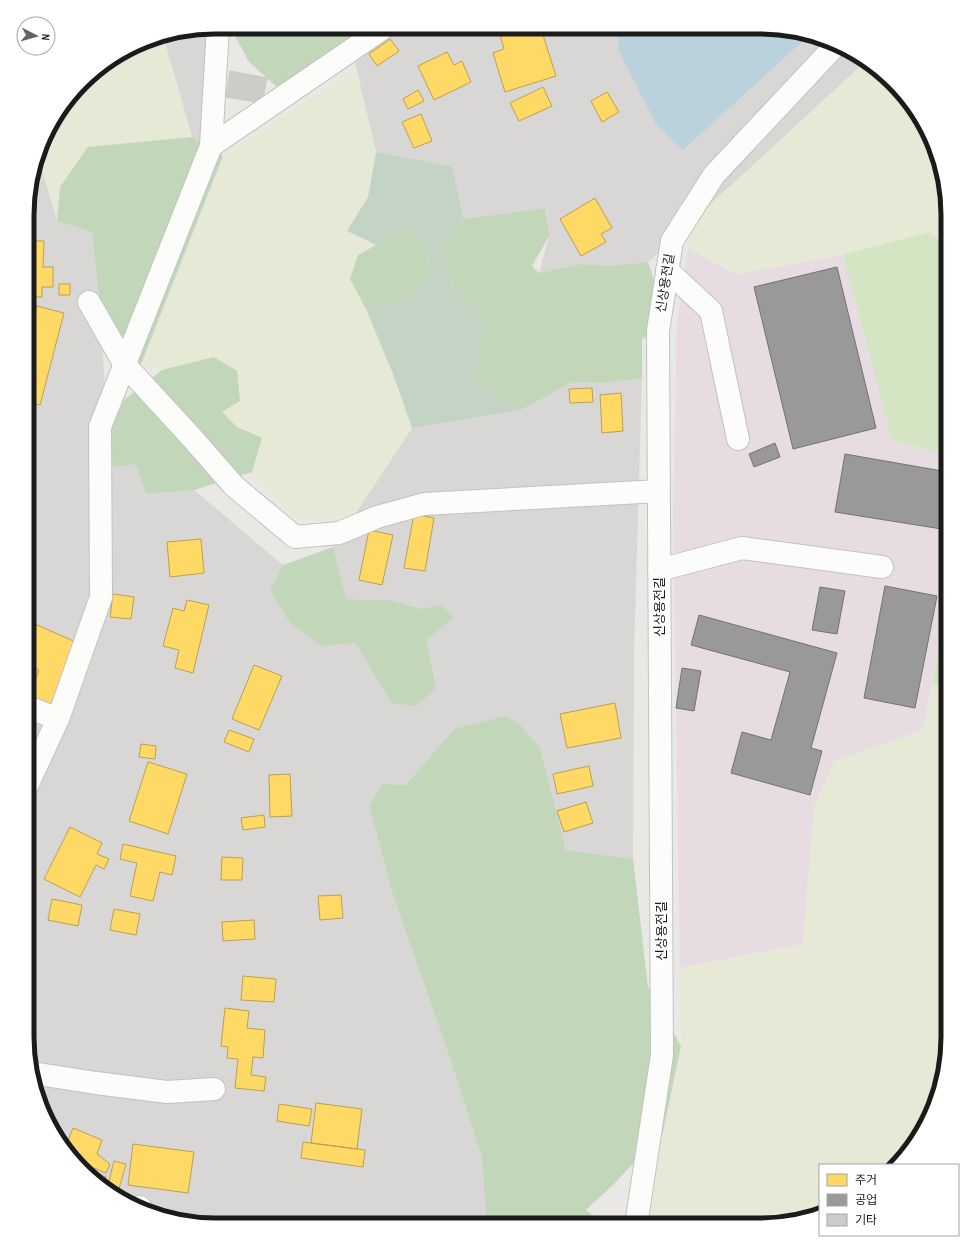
<svg xmlns="http://www.w3.org/2000/svg" width="975" height="1252" font-family="'Archivo Narrow','Noto Sans KR',sans-serif">
  <style>
    .residential { fill: #d8d7d5 }
    .industrial { fill: #e6dce2 }
    .farmland { fill: #e7e9d7 }
    .grass { fill: #d4e5c4 }
    .forest { fill: #c2d6ba }
    .cemetery { fill: #c3d4c4 }
    .water { fill: #b9d2db }
    .homes { fill: #ffd966; stroke: #bba050 }
    .industry { fill: #999; stroke: #737373 }
    .building { fill: #ceccc9; stroke: #ccc9c5 }
    .lines { fill: none; stroke-linecap: round; stroke-linejoin: round }
    .minor-casing { stroke: #c2c2c0; stroke-width: 24 }
    .minor { stroke: #fcfcfb; stroke-width: 22 }
    .labels { text-anchor: middle; dominant-baseline: central; stroke-width: 4; stroke-linejoin: round; paint-order: stroke }
    .street-label { font-size: 13px; fill: #1b1b1b; stroke: #fff }
    .rim { fill: none; stroke: #1b1b1b; stroke-width: 5 }
  </style>
  <rect width="100%" height="100%" fill="#e9e8e4"/>
  <!-- residential -->
  <path class="residential" d="M361,27l423,2 80,30 2,2 -218,201 -39,4 -27,-2 -43,9 10,-37 -4,-28 -81,11 -12,-53 -76,-14 -26,-111z
    M208,28l-7,114 -9,-5 -29,-101z
    M39,159l18,62 35,11 6,51 10,149 28,32 10,30 48,-4 89,75 -13,25 52,56 33,-3 37,60 34,-63 14,-35 -19,4 -31,-9 -44,-1 -13,-52 79,-119 109,-18 51,-28 30,1 40,-5 -8,276 -1,205 -67,-9 -26,-102 -86,-19 -48,56 -23,-1 -14,21 23,87 59,169 31,97 4,56 -26,11h-257l-48,-10 -44,-22 -59,-62 -19,-45 -6,-49 2,-846z"/>
  <!-- industrial -->
  <path class="industrial" d="M688,248l48,26 107,-19 49,185 56,16v142l-25,132 -88,31 -21,46 -11,137 -123,24 -7,-455 4,-190z"/>
  <!-- farmland -->
  <path class="farmland" d="M163,36l29,101 -104,10 -28,40 -3,34 -18,-62 13,-38 39,-47 64,-37z
    M866,61l57,60 19,45 6,49v31l-19,-14 -86,23 -107,19 -48,-26 5,-27z
    M356,70l20,82 -8,45 -21,34 29,14 -18,10 -8,24 16,30 27,65 19,54 -58,88h-63l-39,-44 10,-34 -25,-11 -15,-15 -8,-55 -52,13 -20,-8 81,-206z
    M932,685l16,3v361l-10,48 -22,44 -25,24h-71v45l-48,15h-124l15,-93 18,-86 -1,-78 123,-24 11,-137 21,-46 88,-31z"/>
  <!-- grass -->
  <path class="grass" d="M929,232l19,14v210l-56,-16 -49,-185z
    M948,598v90l-16,-3z"/>
  <!-- forest -->
  <path class="forest" d="M236,27h125l-11,14 -73,46 -28,-25 -13,-24z
    M192,137l31,19 -87,221 -37,-82 -7,-63 -35,-11 3,-34 28,-40z
    M545,208l4,28 -17,30 7,7 43,-9 27,2 39,-4 8,25 -7,48 -7,4v39l-40,5 -30,-1 -51,28 -47,-30 13,-61 -36,-34 -9,-35 22,-31z
    M403,230l22,12 6,36 -29,22 -36,9 -16,-30 8,-24z
    M214,357l23,14 3,30 -18,11 15,15 25,11 -10,34 -58,18 -48,4 -10,-30 -23,3 -5,-35 17,-33 37,-29z
    M333,547l13,52 44,1 31,9 19,-4 14,12 -28,23 10,48 -20,18 -24,-3 -37,-60 -33,3 -32,-23 -20,-33 13,-25z
    M506,716l15,10 19,22 26,102 67,9 15,128 33,59 -18,86 -50,53 -27,25 17,15h-142l25,-11 -4,-56 -31,-97 -59,-169 -23,-87 14,-21 23,1 48,-56z"/>
  <!-- cemetery -->
  <path class="cemetery" d="M376,152l76,14 12,53 -22,31 9,35 36,34 -13,61 47,30 -109,18 -19,-54 -27,-65 36,-9 29,-22 -6,-36 -22,-12 -27,15 -29,-14 21,-34z"/>
  <!-- water -->
  <path class="water" d="M618,28l166,1 23,8 -124,113 -27,-26 -37,-73z"/>
  <!-- homes -->
  <path class="homes" d="M498,28h30l2,7 12,-3 14,44 -51,16 -12,-39 11,-4z
    M390,39l9,12 -22,15 -8,-12z
    M447,52l7,13 8,-4 9,21 -37,18 -16,-34z
    M543,87l9,19 -33,15 -9,-18z
    M418,90l6,11 -16,8 -5,-10z
    M607,92l12,20 -17,10 -11,-21z
    M421,114l11,27 -18,7 -12,-26z
    M595,198l17,30 -11,6 5,8 -25,14 -21,-37z
    M29,241h15l-1,26h10v20h-11v10h-14z
    M59,284h11v11h-11z
    M37,306l27,7 -24,92 -12,-3v-64z
    M592,388l1,14 -23,1 -1,-14z
    M621,393l2,38 -21,2 -2,-38z
    M414,514l20,4 -9,53 -21,-3z
    M369,530l24,5 -11,50 -23,-5z
    M201,539l3,34 -34,4 -3,-35z
    M113,594l21,3 -3,22 -21,-2z
    M187,600l22,5 -16,68 -18,-5 4,-18 -16,-4 10,-38 11,3z
    M28,621l50,22 -28,63 -22,-10 11,-26 -11,-5z
    M254,665l28,11 -23,54 -27,-11z
    M615,703l6,35 -54,10 -7,-34z
    M229,730l25,9 -5,13 -25,-10z
    M141,744l15,2 -1,13 -16,-2z
    M148,762l39,12 -19,60 -39,-13z
    M589,766l4,20 -36,8 -4,-20z
    M290,774l2,42 -22,1 -1,-42z
    M586,802l7,21 -29,9 -7,-21z
    M264,815l1,12 -22,3 -2,-12z
    M70,827l32,16 -5,11 12,5 -5,10 -8,-4 -16,32 -36,-18z
    M123,844l53,12 -4,19 -12,-3 -7,29 -23,-5 7,-33 -17,-4z
    M222,857l21,1 -1,22h-21z
    M341,895l2,23 -23,2 -2,-24z
    M52,899l30,6 -4,21 -30,-6z
    M114,909l26,5 -4,21 -26,-5z
    M254,920l1,19 -32,2 -1,-19z
    M243,976l33,3 -2,23 -33,-2z
    M225,1008l24,3 -2,17 18,2 -2,28 -10,-1 -2,18 15,2 -2,14 -29,-3 3,-29 -11,-1 1,-11 -7,-1z
    M316,1103l46,6 -5,40 -46,-6z
    M279,1104l33,5 -3,17 -32,-5z
    M73,1128l29,12 -5,14 13,10 -4,9 -22,-9 -18,-18z
    M303,1142l62,8 -2,17 -62,-9z
    M133,1144l61,8 -6,41 -60,-8z
    M114,1161l12,3 -9,32 -6,-3 -4,-4z
    M90,1171l16,6 -3,8z"/>
  <!-- industry -->
  <path class="industry" d="M837,267l39,161 -83,21 -39,-162z
    M775,443l5,14 -26,10 -5,-13z
    M845,454l103,18v58l-113,-18z
    M885,586l52,10 -22,112 -51,-10z
    M820,587l25,4 -8,43 -25,-4z
    M699,615l138,38 -26,95 11,3 -12,44 -79,-22 11,-41 29,8 19,-68 -99,-27z
    M682,668l19,3 -7,40 -18,-3z"/>
  <!-- building -->
  <path class="building" d="M230,71l37,7 -5,25 -36,-6z"/>
  <g class="lines">
    <!-- minor casing -->
    <g class="minor-casing">
      <path id="minor" d="M211,146l7,-119
        M667,270l44,41 27,128
        M89,302l36,63 68,74 41,47 61,51 44,-4 38,-16 47,-13 235,-13
        M659,570l83,-22 140,19
        M28,707l30,12
        M27,786l31,-67 43,-122 -1,-170 111,-281 174,-119
        M32,1073l64,10 71,9 47,-3
        M139,1207h1
        M636,1225l26,-170 -4,-724 14,-90 42,-66 120,-128"/>
    </g>
    <!-- minor -->
    <use href="#minor" class="minor"/>
  </g>
  <g class="labels">
    <!-- street labels -->
    <g class="street-label">
      <text transform="translate(665 283) rotate(-81)">신상용전길</text>
      <text transform="translate(659 607) rotate(-90)">신상용전길</text>
      <text transform="translate(661 931) rotate(-90)">신상용전길</text>
    </g>
  </g>
  <!-- crop -->
  <path d="M0 0H975V1252H0ZM215 34H760A181 181 0 0 1 941 215V1037A181 181 0 0 1 760 1218H215A181 181 0 0 1 34 1037V215A181 181 0 0 1 215 34Z" fill="#fff" fill-rule="evenodd"/>
  <path class="rim" d="M215 34H760A181 181 0 0 1 941 215V1037A181 181 0 0 1 760 1218H215A181 181 0 0 1 34 1037V215A181 181 0 0 1 215 34Z"/>
  <!-- legend -->
  <rect x="819" y="1164" width="140" height="72" fill="#ffffff" stroke="#a4a4a4"/>
  <rect x="827" y="1174" width="20" height="12" fill="#ffd966" stroke="#a4a4a4"/>
  <text x="855" y="1184" font-size="12" fill="#1b1b1b">주거</text>
  <rect x="827" y="1194" width="20" height="12" fill="#999999" stroke="#a4a4a4"/>
  <text x="855" y="1204" font-size="12" fill="#1b1b1b">공업</text>
  <rect x="827" y="1214" width="20" height="12" fill="#ceccc9" stroke="#a4a4a4"/>
  <text x="855" y="1224" font-size="12" fill="#1b1b1b">기타</text>
  <!-- north arrow -->
  <g transform="translate(36 36) rotate(96)"><circle r="19" fill="#ffffff" stroke="#a4a4a4"/>
  <path d="M0-3L7 15L0 10L-7 15Z" fill="#636361"/>
  <text y="-6" font-size="11" font-weight="bold" text-anchor="middle" fill="#1b1b1b">N</text>
  </g>
</svg>
